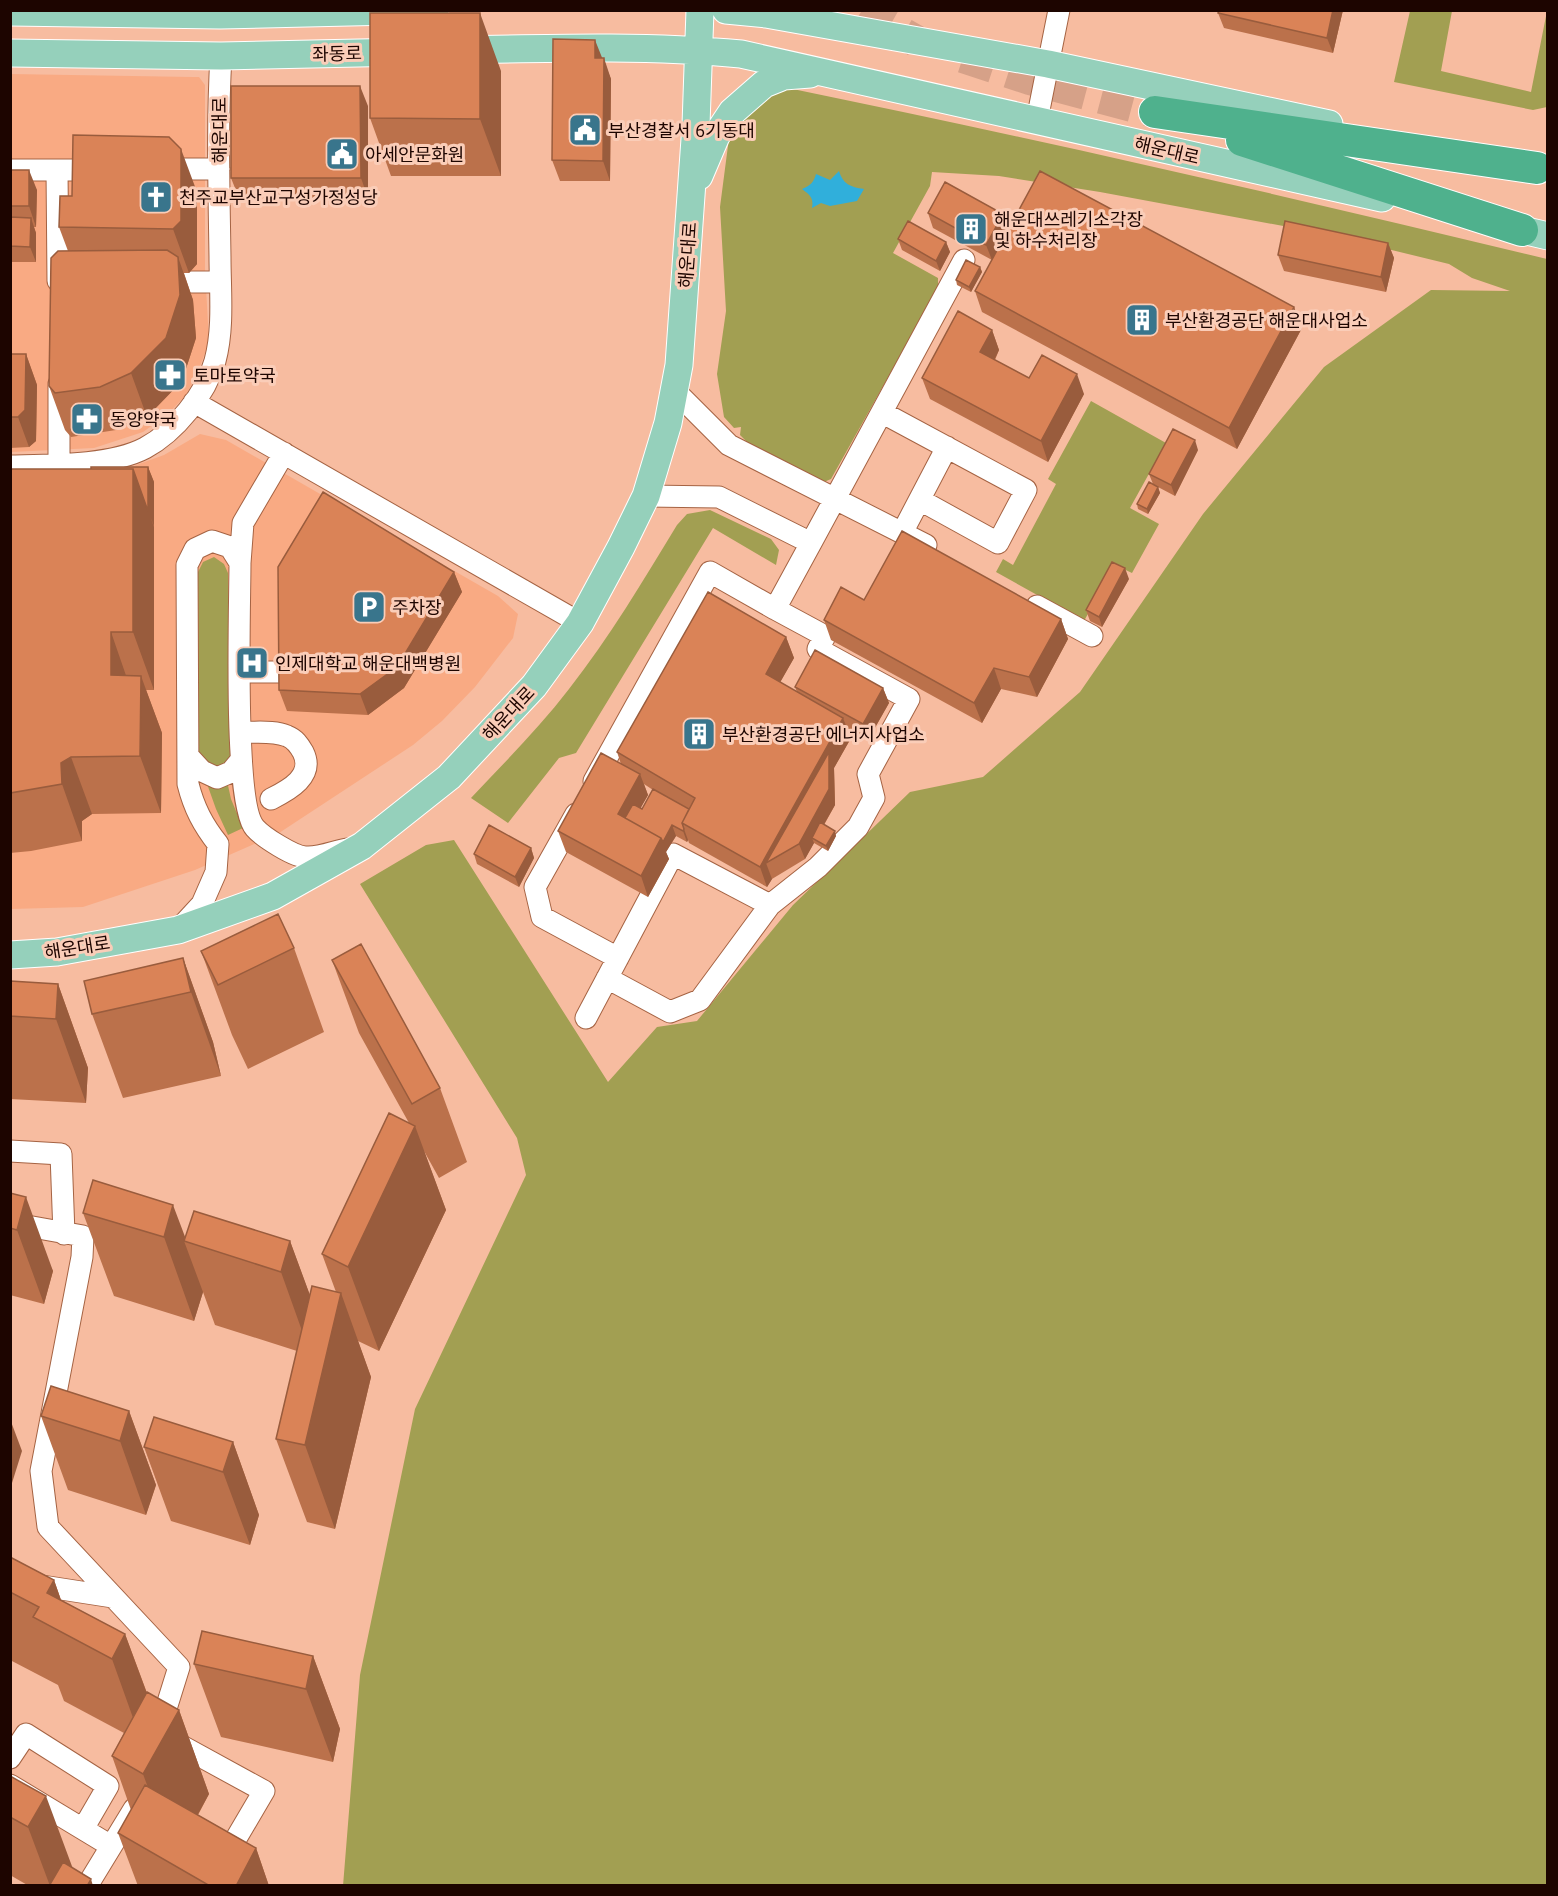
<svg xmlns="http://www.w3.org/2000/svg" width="1558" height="1896" font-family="Ubuntu,'Noto Sans KR',sans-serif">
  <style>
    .built { fill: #f9aa83 }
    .green { fill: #a29f52 }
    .water { fill: #30afdb }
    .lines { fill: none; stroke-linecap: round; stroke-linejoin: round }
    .highway-tunnel { stroke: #d6a188; stroke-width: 32; stroke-dasharray: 32 16; stroke-linecap: butt }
    .minor-casing { stroke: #a56343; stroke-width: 23 }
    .major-casing { stroke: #fff; stroke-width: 29 }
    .highway-casing { stroke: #fff; stroke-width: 34 }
    .minor { stroke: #fff; stroke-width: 21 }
    .major { stroke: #95d0bb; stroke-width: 27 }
    .highway { stroke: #4fb18d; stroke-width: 32 }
    .wall { fill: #bb714b; fill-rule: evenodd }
    .shaded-wall { fill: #995c3d }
    .building { fill: #da8357; stroke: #995c3d; stroke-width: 1.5 }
    .labels { text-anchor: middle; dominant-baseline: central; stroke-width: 6; stroke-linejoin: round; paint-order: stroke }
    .street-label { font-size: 18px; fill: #1d0500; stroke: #facdb8 }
    .poi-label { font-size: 18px; fill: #1d0500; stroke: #facdb8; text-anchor: start }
  </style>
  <rect width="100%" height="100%" fill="#f7bca0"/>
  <!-- built -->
  <path class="built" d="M10,74l183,3h6l6,8v184l4,73 -13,35 -11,19 -17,18 -25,18 -49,16 -83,4z
    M200,434l26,6 272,156 20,18 -5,24 -38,49 -33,34 -29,24 -134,88 -84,37 -112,37 -72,2 -1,-434 71,-2 50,-6 33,-12z"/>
  <!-- green -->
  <path class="green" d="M1410,11h42l-11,60 90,21 16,-81v96l-14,3 -139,-28z
    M788,88c254,52 507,110 759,171v1626l-1204,1 17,-211 55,-266 111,-234 -9,-37 -157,-254 66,-39 28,-5 154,242 49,-55 40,-6 96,-116 117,-113 73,-15 97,-85 123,-178 121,-147 107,-77 79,1 -38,-13 -23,-14 -123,-30 -226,-42 -101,-16 -67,-4 -2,14 -37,67 45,25v10l-107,191 -7,3 -76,-39 -8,-8 1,-8 -7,1 -10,-11 -7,-43 9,-63 -6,-104 9,-69 11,-19 19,-19z
    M1091,401l75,42 -36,65 29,16 -27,49 -17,-8 -31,56 -88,-49 7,-13 10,6 43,-81 -8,-5z
    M710,510l61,29 8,11 -3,15 -63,-37 -137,225 -17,5 -51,65 -37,-25c33,-35 68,-70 98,-109 40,-51 74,-108 108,-164l10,-11z
    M214,557l10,7 4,9 2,185 -7,9 -9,3 -15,-11 -1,-187 5,-10z
    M206,781h21l4,18 12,29 -15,7 -12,-26z"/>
  <!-- water -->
  <path class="water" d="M839,171c4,13 11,16 25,18l-7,12 -27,5 -9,-3 -9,5c2,-10 -2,-13 -10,-19 8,-3 12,-7 14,-15l14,6z"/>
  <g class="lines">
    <!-- highway-tunnel -->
    <path class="highway-tunnel" d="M862,10l54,31
      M963,57l67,22 125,33"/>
    <!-- minor casing -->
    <g class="minor-casing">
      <path id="minor" d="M1037,120l22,-110
        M159,169h60
        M10,170h91
        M57,170l1,111
        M160,282h60
        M59,384v81
        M674,390l55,55 197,100
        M194,402l386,221
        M883,413l143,77 -28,53 -78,-43
        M10,466c39,-1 101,0 135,-18 30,-16 61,-54 70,-87 9,-33 5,-71 5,-104 -1,-67 -3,-134 1,-201
        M902,533l45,-86
        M811,543l153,-283
        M240,563l3,-40 41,-70
        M1037,606l55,30
        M240,672h46
        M241,732c14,1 32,-2 46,4 8,3 12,9 16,16 12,24 -14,38 -32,47
        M190,758l12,13 15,7 14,-6 10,-12
        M594,781l116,-209 65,37
        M576,814l-41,73 7,30 76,41
        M178,930l24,-26 14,-32 2,-28c-15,-19 -24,-36 -30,-60l-1,-219 8,-16 17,-8 18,6 10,16c0,42 -7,241 15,265 8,9 39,29 51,29 13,1 29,-6 41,-8
        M607,978l63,34 30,-12 70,-95
        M586,1018l87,-164 97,51 48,-38 40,-40 16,-29 -6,-24 41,-75 -91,-50 7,-13 -50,-27 36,-66 -92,-46 -73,-1
        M10,1151l51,3 3,80
        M10,1223l73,13 -1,21 -41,214 7,56 131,140 -20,64
        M10,1581l103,16
        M169,1739l95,52 -40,68
        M10,1758l16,-24 82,52 -25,43
        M10,1785l101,61
        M87,1886l47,-77"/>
    </g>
    <!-- major casing -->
    <g class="major-casing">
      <path id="major" d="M726,10l40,4 282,50 281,60
        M10,12l210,3 215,-5
        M459,50c94,-2 188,-5 282,4l641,144
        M10,53l211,3 184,-4
        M699,176l17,-40 16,-24 32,-28 20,-8 26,-2
        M1501,225l47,11
        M10,955l47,-3 121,-22 95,-34 89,-50 87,-69 85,-91 46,-63 41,-76 25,-51 22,-73 11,-58 17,-240 4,-115"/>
    </g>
    <!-- highway casing -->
    <g class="highway-casing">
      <path id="highway" d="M1155,112l382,56
        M1242,140l280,90"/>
    </g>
    <!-- minor -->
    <use href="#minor" class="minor"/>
    <!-- major -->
    <use href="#major" class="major"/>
    <!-- highway -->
    <use href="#highway" class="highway"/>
  </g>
  <!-- wall -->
  <path class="wall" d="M1343,10l-10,43 -109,-25 -6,-15z
    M602,58l9,21 -1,102h-50l-8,-21z
    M501,71v105h-110l-21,-58z
    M368,106v92h-129l-8,-20z
    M10,170l27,20 -1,37h-2l2,6v29h-26z
    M197,192v72l-8,9h-5l9,27 3,38 -14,43 -35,36 -31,13 -45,7 -6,-7 -16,-44 19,-135 -9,-24 13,-31z
    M928,213l80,16 286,78 8,21 -65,121 -255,-137 -7,-21 17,-31 -59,-32z
    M898,239l48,3 4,10 -10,19 -38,-21z
    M1388,243l6,15 -8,34 -102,-21 -6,-16z
    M980,267l2,5 -11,20 -14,-7 -1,-5z
    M992,330l7,20 -4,10 34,18 55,16 -36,68 -118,-63 -8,-21z
    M10,354h16l11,31 -1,56 -7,6 -19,1z
    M1198,450l-23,46 -17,-9 2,6 -12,21 -10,-5 -1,-5 16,-20 -4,-10z
    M148,467l6,15v208h-8l16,43 -1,80 -69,1 -10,7v20l-51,10 -21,2v-384h81z
    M454,572l8,20 -58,96 -36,27 -81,-4 -8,-21z
    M1129,579l-27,48 -12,-6 -4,-11z
    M864,600l197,19 7,20 -31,58 -36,-8 -19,34 -151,-83 -7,-20z
    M786,637l8,21 -14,24 17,10 -2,-5 88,1 6,15 -21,37 -21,-12 4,10 -17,30 1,37 -11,20 12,11 -8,15 -14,-8 -9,16 -33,20 -5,8 -78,-44 -1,-3 -1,2 -11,-6 -10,16 3,7 -21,38 -82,-45 -8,-21 63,-67 -4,-12zM644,784l9,6 -11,19 -2,-1 8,-13z
    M531,848l3,10 -15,29 -42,-23 -3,-10z
    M294,948l30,84 -76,37 -16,-34 -31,-84z
    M183,958l30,84 8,34 -98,22 -31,-84z
    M332,960l108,128 27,74 -28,16 -15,-27 22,59 -67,141 -21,-10 13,36 -36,152 -28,-7 -31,-83 21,-88 -82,-26 -12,-33 -9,29 -80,-25 -31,-83 103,25 104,3 20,55 26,-4 -14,-38 87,-131 -50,-90z
    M10,981l48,3 30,84 -2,35 -76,-4z
    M10,1193l43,78 -9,33 -34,-9z
    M129,1411l27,74 -10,30 -78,-25 -27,-74z
    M233,1442l26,73 -9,30 -79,-24 -27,-74z
    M10,1557l44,23 7,20 64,34 22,59 32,17 30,84 -11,21 58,33 13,38h-131l-20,-53 13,-23 -19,-54 12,-23 -60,-32 -6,-16 -48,-25z
    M313,1656l27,73 -7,33 -112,-25 -27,-73z
    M10,1776l62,92 21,18h-64l-19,-11z"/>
  <!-- shaded-wall -->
  <path class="shaded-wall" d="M1333,10h10l-10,43 -6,-15z
    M480,13l21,58v105l-21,-57z
    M595,40l8,20 -8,-2z
    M604,58l7,21 -1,102 -7,-20z
    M360,86l8,20v92l-7,-20z
    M181,149l16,43v72l-8,9 -16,-44z
    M29,170l8,20 -1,37 -7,-21z
    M1003,214l5,16 -16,30 -6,-15z
    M31,218l5,15v29l-6,-15z
    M946,242l4,10 -10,19 -4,-10z
    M1388,243l6,15 -8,34 -5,-15z
    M178,257l15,43 3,38 -14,43 -35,36 -16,-44z
    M980,267l2,5 -11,20 -2,-5z
    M1294,307l8,21 -65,121 -8,-21z
    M992,330l7,20 -11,23 -8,-21z
    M26,354l11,31 -1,56 -7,6 -11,-30z
    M1077,374l7,20 -36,68 -7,-21z
    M1195,440l3,10 -23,46 -4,-11z
    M148,467l6,15v44l-6,-15z
    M133,469l21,58v163l-21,-58z
    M1158,487l2,6 -12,21 -1,-5z
    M1125,568l4,11 -27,48 -3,-10z
    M454,572l8,20 -58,96 -36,27 -8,-21z
    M1061,619l7,20 -31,58 -8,-20z
    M111,632l20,58 -20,-15z
    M786,637l8,21 -21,37 -7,-21z
    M994,668l7,21 -19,34 -8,-20z
    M141,676l21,57 -1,80 -21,-57z
    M883,688l6,15 -21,37 -5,-16z
    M843,718l8,20 -17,30 1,37 -20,35 -3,-2 2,5 -9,16 -6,-15 -33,19 6,16 -5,8 -7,-20z
    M71,757l21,57 -10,7v20l-20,-57 -1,-21z
    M640,774l8,21 -19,34 -11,-15z
    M672,825l4,11 -10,16 3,7 -21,38 -7,-21 20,-38z
    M684,829l4,11 -1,2 -4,-11z
    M835,831l1,5 -8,15 -2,-5z
    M531,848l3,10 -15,29 -4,-10z
    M183,958l30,84 8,34 -30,-84z
    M58,984l30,84 -2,35 -30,-84z
    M415,1126l31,84 -67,141 -31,-84z
    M26,1197l27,74 -9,33 -27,-74z
    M173,1205l14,37 -3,-1 19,51 -9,29 -30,-84z
    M290,1241l31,84 -10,31 -30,-84z
    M341,1293l30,84 -36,152 -30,-84z
    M129,1411l27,74 -10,30 -26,-74z
    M10,1419l12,32 -10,32 -2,-4z
    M233,1442l26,73 -9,30 -27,-73z
    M54,1580l21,60 -28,-47z
    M125,1634l31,84 -14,25 -30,-84z
    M313,1656l27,73 -7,33 -27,-73z
    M179,1710l30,84 -35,64 -31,-84z
    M46,1796l27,73 -23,17 -22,-59z
    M256,1848l13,38h-33z
    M91,1879l2,7h-6z"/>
  <!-- building -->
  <path class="building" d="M1219,10h114l-6,28 -109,-25z
    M370,13h110v106l-110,-1z
    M553,39l42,1v18h9l-1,103 -51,-1z
    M231,86h129l1,92h-130z
    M73,135l96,2 12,12v72l-8,8 -114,-2 1,-31h12z
    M10,170h19v36h-19z
    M1040,171l254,136 -65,121 -254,-137z
    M945,182l58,32 -17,31 -58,-32z
    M10,217l21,1 -1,29 -20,-1z
    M908,221l38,21 -10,19 -38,-22z
    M1285,221l103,22 -7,34 -103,-22z
    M167,250l11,7 2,38 -14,43 -35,35 -31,14 -45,6 -6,-7 2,-128 7,-7z
    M966,260l14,7 -11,20 -13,-7z
    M958,311l34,19 -12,22 49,26 13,-23 35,19 -36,67 -119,-63z
    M10,354h16l-1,56 -7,7h-8z
    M1173,429l22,11 -24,45 -22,-11z
    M91,467h57v44l-15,-42h-42z
    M10,469h123v163h-22v43l30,1 -1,80 -69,1 -10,6 1,21 -52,9z
    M1149,482l9,5 -11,22 -10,-5z
    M323,492l131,80 -57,95 -37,27 -81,-4 -1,-123z
    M902,531l159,88 -32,58 -35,-9 -20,35 -150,-83 17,-33 23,13z
    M1112,562l13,6 -26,49 -13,-7z
    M708,592l78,45 -20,37 77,44 -83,149 -78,-44 13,-25 -78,-46z
    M815,650l68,38 -20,36 -68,-37z
    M829,752v37l-30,55 -33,19z
    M601,753l39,21 -22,40 43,24 -20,38 -83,-45z
    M653,789l36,20 -7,14 2,6 -1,2 -11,-6 -9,17 -2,-4 -36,-20 8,-14 9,5z
    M820,822l15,9 -9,15 -14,-8z
    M489,825l42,23 -16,29 -41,-23z
    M278,914l16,34 -76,37 -17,-34z
    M361,944l79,144 -28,16 -80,-144z
    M183,958l8,34 -99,22 -8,-33z
    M10,981l48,3 -2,35 -46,-3z
    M389,1113l26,13 -67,141 -26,-13z
    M93,1180l80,25 -9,32 -81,-24z
    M10,1193l16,4 -9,33 -7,-2z
    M194,1211l96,30 -9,31 -97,-31z
    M312,1286l29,7 -36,152 -29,-6z
    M51,1386l78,25 -9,30 -79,-25z
    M154,1417l79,25 -10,30 -79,-25z
    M10,1557l44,23 -7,13 78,41 -13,25 -79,-42 6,-10 -29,-15z
    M202,1631l111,25 -7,33 -112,-25z
    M147,1692l32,18 -36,64 -31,-18z
    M10,1776l36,20 -18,31 -18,-10z
    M145,1785l111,63 -20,38h-26l-92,-53z
    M63,1862l28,17 -4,7h-38z"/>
  <!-- icons -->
  <defs>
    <g id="civic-square" transform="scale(1.725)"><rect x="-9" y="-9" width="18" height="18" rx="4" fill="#39758c" stroke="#facdb8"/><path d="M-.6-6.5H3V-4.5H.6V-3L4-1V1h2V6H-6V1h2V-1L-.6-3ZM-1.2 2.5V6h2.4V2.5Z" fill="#fff"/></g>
    <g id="church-square" transform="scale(1.725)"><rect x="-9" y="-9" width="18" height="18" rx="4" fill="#39758c" stroke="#facdb8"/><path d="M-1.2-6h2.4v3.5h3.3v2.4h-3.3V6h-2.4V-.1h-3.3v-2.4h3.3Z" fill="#fff"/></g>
    <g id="building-square" transform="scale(1.725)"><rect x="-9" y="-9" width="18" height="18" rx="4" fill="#39758c" stroke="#facdb8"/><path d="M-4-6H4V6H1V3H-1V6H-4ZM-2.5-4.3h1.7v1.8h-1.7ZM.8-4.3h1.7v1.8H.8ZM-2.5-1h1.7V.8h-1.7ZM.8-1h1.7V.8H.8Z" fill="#fff"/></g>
    <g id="pharmacy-square" transform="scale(1.725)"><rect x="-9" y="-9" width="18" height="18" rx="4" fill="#39758c" stroke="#facdb8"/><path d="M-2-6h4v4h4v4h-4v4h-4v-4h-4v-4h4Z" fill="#fff"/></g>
    <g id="parking-square" transform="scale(1.725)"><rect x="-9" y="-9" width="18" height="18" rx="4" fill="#39758c" stroke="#facdb8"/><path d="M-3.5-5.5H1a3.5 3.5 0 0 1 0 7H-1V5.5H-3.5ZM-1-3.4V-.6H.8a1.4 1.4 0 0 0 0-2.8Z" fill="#fff"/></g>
    <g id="hospital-square" transform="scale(1.725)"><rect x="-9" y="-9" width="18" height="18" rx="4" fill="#39758c" stroke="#facdb8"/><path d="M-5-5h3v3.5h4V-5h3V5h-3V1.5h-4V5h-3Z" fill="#fff"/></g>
  </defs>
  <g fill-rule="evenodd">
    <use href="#civic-square" x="585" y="130"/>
    <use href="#civic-square" x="342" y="154"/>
    <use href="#church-square" x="156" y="197"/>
    <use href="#building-square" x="971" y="229"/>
    <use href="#building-square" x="1142" y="320"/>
    <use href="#pharmacy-square" x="170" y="375"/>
    <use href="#pharmacy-square" x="87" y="419"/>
    <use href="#parking-square" x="369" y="607"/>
    <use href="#hospital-square" x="252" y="663"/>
    <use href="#building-square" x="699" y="734"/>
  </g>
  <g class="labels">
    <!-- street labels -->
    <g class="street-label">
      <text transform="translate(337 53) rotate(-1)">좌동로</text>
      <text transform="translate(219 130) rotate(-90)">해운대로</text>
      <text transform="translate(1167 150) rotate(13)">해운대로</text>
      <text transform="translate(687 255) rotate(-86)">해운대로</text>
      <text transform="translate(508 713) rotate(-47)">해운대로</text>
      <text transform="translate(77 947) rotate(-9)">해운대로</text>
    </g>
    <!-- poi labels -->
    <g class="poi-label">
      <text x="608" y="130">부산경찰서 6기동대</text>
      <text x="365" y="154">아세안문화원</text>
      <text x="179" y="197">천주교부산교구성가정성당</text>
      <text x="994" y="219">해운대쓰레기소각장<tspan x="994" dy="21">및 하수처리장</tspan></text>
      <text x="1165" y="320">부산환경공단 해운대사업소</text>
      <text x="193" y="375">토마토약국</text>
      <text x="110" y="419">동양약국</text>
      <text x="392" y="607">주차장</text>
      <text x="275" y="663">인제대학교 해운대백병원</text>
      <text x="722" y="734">부산환경공단 에너지사업소</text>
    </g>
  </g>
  <!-- border -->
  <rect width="1558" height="1896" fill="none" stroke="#1d0500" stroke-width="24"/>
</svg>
